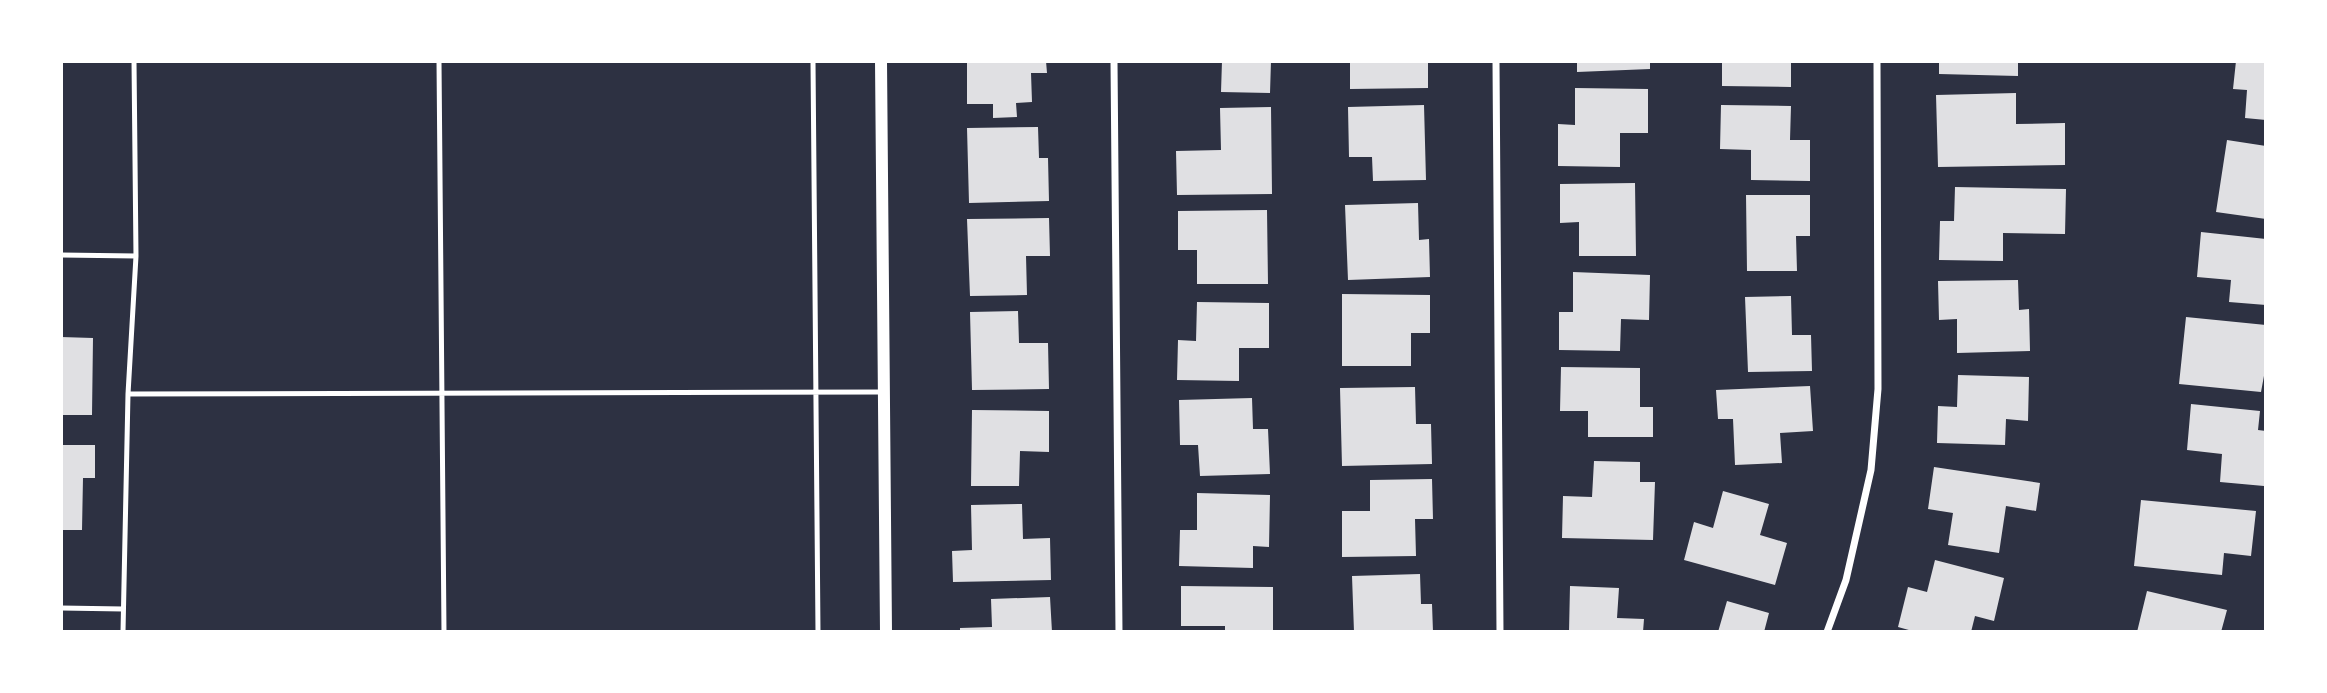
<svg xmlns="http://www.w3.org/2000/svg" width="2327" height="693" font-family="Rubik,sans-serif">
  <style>
    .building { fill: #e0e0e3 }
    .lines { fill: none; stroke-linecap: round; stroke-linejoin: round }
    .service { stroke: #fff; stroke-width: 5 }
    .minor { stroke: #fff; stroke-width: 7 }
    .tertiary { stroke: #fff; stroke-width: 12 }
  </style>
  <rect width="100%" height="100%" fill="#2d3142"/>
  <!-- building -->
  <path class="building" d="M967,61h79l1,12h-16l1,29 -16,1 1,14 -24,1v-14h-26z
    M1222,61h49l-1,32 -49,-1z
    M1350,61h78v27l-78,1z
    M1577,61h73v8l-73,3z
    M1722,61h69v26l-69,-1z
    M1939,61h79v15l-79,-2z
    M2236,61h30v59l-21,-2 2,-28 -14,-1z
    M1575,88l73,1v44h-28v34l-62,-1v-42l17,1z
    M2016,93v31l49,-1v42l-127,2 -2,-72z
    M1424,105l2,75 -53,1 -1,-24h-23l-1,-50z
    M1721,105l70,1 -1,34h20v41l-59,-1v-30l-31,-1z
    M1271,107l1,87 -95,1 -1,-44 45,-1 -1,-42z
    M1038,127l1,31h9l1,43 -80,2 -2,-75z
    M2227,140l39,6v73l-50,-7z
    M1635,183l1,73h-57v-34l-19,1v-39z
    M1955,187l111,2 -1,45 -62,-1v28l-64,-1 1,-39h14z
    M1746,195h64v41h-14l1,35h-50z
    M1418,203l1,37 10,-1 1,38 -82,3 -3,-75z
    M1267,210l1,74h-71v-34h-19v-39z
    M1049,218l1,38h-24l1,39 -57,1 -3,-77z
    M2201,232l65,7v66l-37,-3 2,-22 -34,-3z
    M1573,272l77,3 -1,45 -28,-1 -1,32 -61,-1v-38h14z
    M2018,280l1,30 10,-1 1,42 -73,2v-34l-18,1 -1,-39z
    M1342,294l88,1v38h-19v33h-69z
    M1791,296l1,39h19l1,36 -64,1 -3,-75z
    M1197,302l72,1v45h-30v33l-62,-1 1,-40 18,1z
    M1018,311l1,32h29l1,46 -77,1 -2,-78z
    M2186,317l80,8v40l-5,27 -82,-8z
    M61,337l32,1 -1,77h-31z
    M1561,367l79,1v39h13v30h-65v-26h-28z
    M1958,375l71,2 -1,44 -22,-2 -1,26 -68,-2 1,-37 19,1z
    M1810,386l3,45 -33,2 2,30 -47,2 -2,-46h-15l-2,-29z
    M1415,387l1,37h15l1,40 -90,2 -2,-78z
    M1252,398l1,31h15l2,45 -70,2 -2,-31h-18l-1,-45z
    M2191,404l69,7 -2,19 8,1 -2,55 -44,-4 2,-28 -35,-4z
    M972,410l77,1v41l-29,-1 -1,35h-48z
    M61,445h34v33h-12l-1,52h-21z
    M1594,461l46,1v20h15l-2,58 -91,-2 1,-42 29,1z
    M1934,467l106,16 -4,28 -30,-5 -7,47 -51,-8 5,-32 -25,-4z
    M1432,479l1,40h-18l1,37 -74,1v-46h28v-31z
    M1723,491l46,13 -9,31 27,8 -12,42 -91,-25 10,-38 19,6z
    M1197,493l73,2 -1,52 -16,-1v22l-74,-2 1,-36h17z
    M2141,500l115,11 -5,45 -27,-3 -2,22 -88,-9z
    M1022,504l1,35 27,-1 1,42 -98,2 -1,-31 20,-1 -1,-45z
    M1935,560l69,18 -10,43 -19,-5 -4,16h-55l-18,-5 10,-40 19,5z
    M1420,574l1,30h11l1,28h-79l-2,-56z
    M1181,586l92,1v45h-48v-6h-44z
    M1570,586l49,2 -2,30 27,1 -1,13h-74z
    M2147,591l80,19 -6,22h-84z
    M1050,597l2,35h-92v-4l32,-1 -1,-28z
    M1727,601l42,12 -5,19h-46z"/>
  <g class="lines">
    <!-- service -->
    <path class="service" d="M439,61l5,571
      M813,61l5,571
      M61,255l75,1
      M128,394l755,-2
      M61,608l62,1
      M123,632l5,-238 8,-138 -2,-195"/>
    <!-- minor -->
    <path class="minor" d="M1114,61l5,571
      M1496,61l4,571
      M1827,632l19,-52 25,-110 7,-81 -1,-328"/>
    <!-- tertiary -->
    <path class="tertiary" d="M881,61l5,571"/>
  </g>
  <!-- border -->
  <rect width="2327" height="693" fill="none" stroke="#ffffff" stroke-width="126"/>
</svg>
